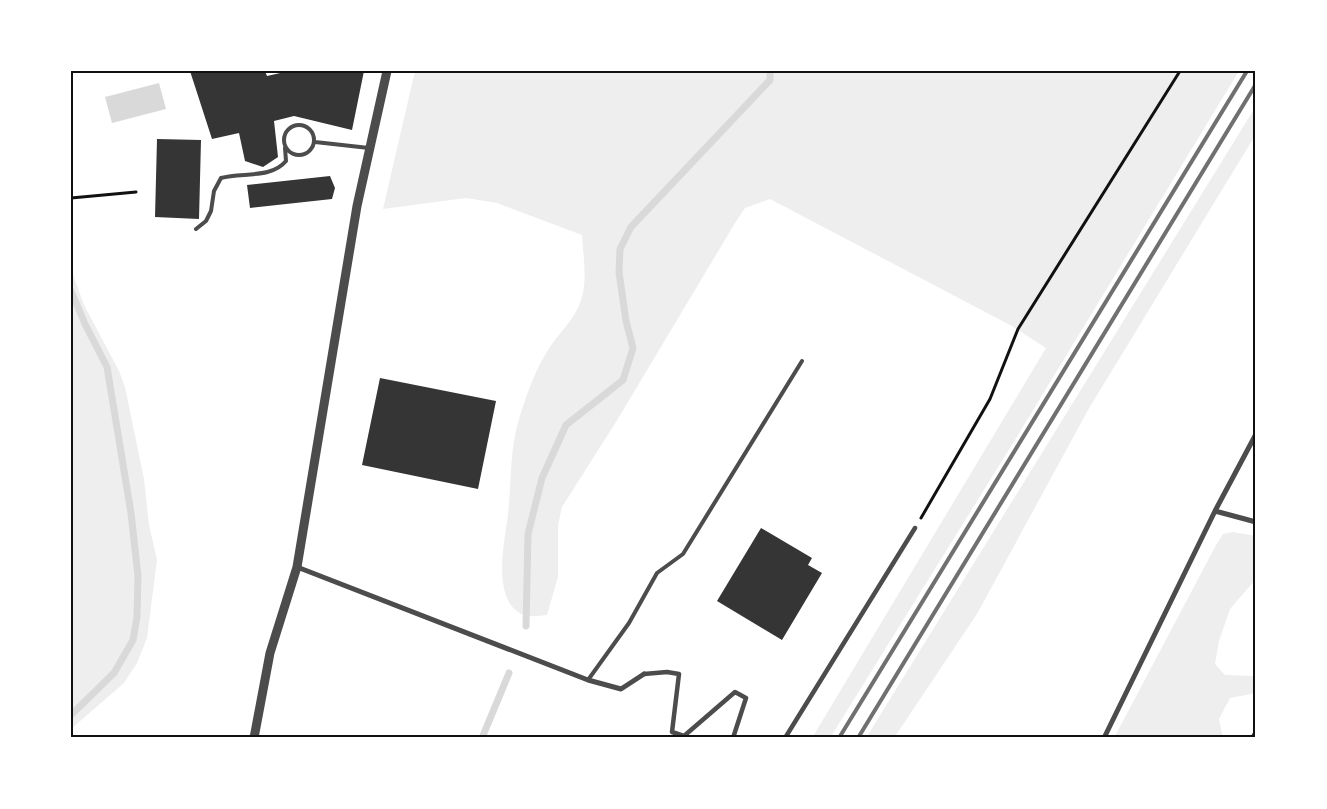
<svg xmlns="http://www.w3.org/2000/svg" width="1327" height="809" font-family="Arial,sans-serif">
  <style>
    .green { fill: #eee }
    .water { fill: #d9d9d9 }
    .lines { fill: none; stroke-linecap: round; stroke-linejoin: round }
    .stream { stroke: #d9d9d9; stroke-width: 7 }
    .building { fill: #353535 }
    .path { stroke: #111; stroke-width: 3 }
    .service { stroke: #4c4c4c; stroke-width: 4 }
    .pedestrian { stroke: #4c4c4c; stroke-width: 4.5 }
    .minor { stroke: #4c4c4c; stroke-width: 5 }
    .tertiary { stroke: #4c4c4c; stroke-width: 9 }
    .rail { stroke: #707070; stroke-width: 4 }
    .neatline { fill: none; stroke: #111; stroke-width: 2 }
  </style>
  <rect width="100%" height="100%" fill="#fff"/>
  <!-- green -->
  <path class="green" d="M415,71h824l-221,364 -188,303h-18l234,-390 -36,-23 -240,-126 -25,9 -10,15 -119,199 -54,85 -4,18v52l-11,38c-9,1 -21,3 -29,-3 -26,-18 -13,-72 -10,-98 3,-26 2,-53 7,-79 5,-22 13,-45 22,-65 5,-10 11,-21 18,-30 10,-13 21,-24 26,-40 7,-20 2,-44 1,-65l-85,-32 -31,-5 -83,11z
    M1256,106v28l-168,276 -111,204 -83,124h-28z
    M71,269l13,36 35,66 6,16 19,92 5,46 8,35 -10,78 -10,25 -13,20 -53,46z
    M1233,532l23,4v43l-26,30 -11,32 -4,23 10,11 31,1v17l-26,5 -11,21 4,19h-109l102,-193 7,-11z"/>
  <!-- water -->
  <path class="water" d="M159,83l7,26 -54,14 -7,-26z"/>
  <g class="lines">
    <!-- stream -->
    <path class="stream" d="M71,291l14,33 22,43 24,146 7,63 -1,41 -4,23 -19,33 -43,42
      M526,626l2,-92 14,-56 24,-53 57,-45 10,-32 -7,-27 -7,-49 1,-23 11,-22 139,-147v-9
      M482,738l27,-65"/>
  </g>
  <!-- building -->
  <path class="building" d="M190,71h75l2,5 22,-5h75l-12,59 -58,-14 -20,5 4,36 -15,10 -18,-6 -6,-28 -27,6z
    M157,139l44,1 -2,79 -44,-2z
    M330,176l5,12 -3,11 -82,9 -3,-23z
    M380,378l116,23 -18,88 -116,-24z
    M761,528l51,30 -4,7 14,8 -40,67 -65,-39z
    M1256,727v11h-6z"/>
  <g class="lines">
    <!-- path -->
    <path class="path" d="M71,198l65,-6
      M921,518l69,-119 28,-70 162,-258"/>
    <!-- service -->
    <path class="service" d="M284 140a15 15 0 1 1 30 0a15 15 0 1 1-30 0Z
      M315,142l54,6
      M196,229l10,-8 5,-10 3,-20 7,-13c21,-6 50,1 65,-17l-1,-13
      M588,680l41,-57 28,-50 26,-19 119,-193"/>
    <!-- pedestrian -->
    <path class="pedestrian" d="M644,674l23,-2 12,2 -7,58 12,4 51,-44 11,6 -13,40
      M785,738l130,-210"/>
    <!-- minor -->
    <path class="minor" d="M1215,511l41,11
      M297,567l291,113 33,9 23,-15
      M1104,738l111,-227 41,-77"/>
    <!-- tertiary -->
    <path class="tertiary" d="M254,738l16,-85 27,-86 60,-361 30,-135"/>
    <!-- rail -->
    <path class="rail" d="M839,738l408,-667
      M858,738l398,-654"/>
  </g>
  <!-- border -->
  <rect width="1327" height="809" fill="none" stroke="#ffffff" stroke-width="145"/>
  <rect x="72" y="72" width="1182" height="664" class="neatline"/>
</svg>
